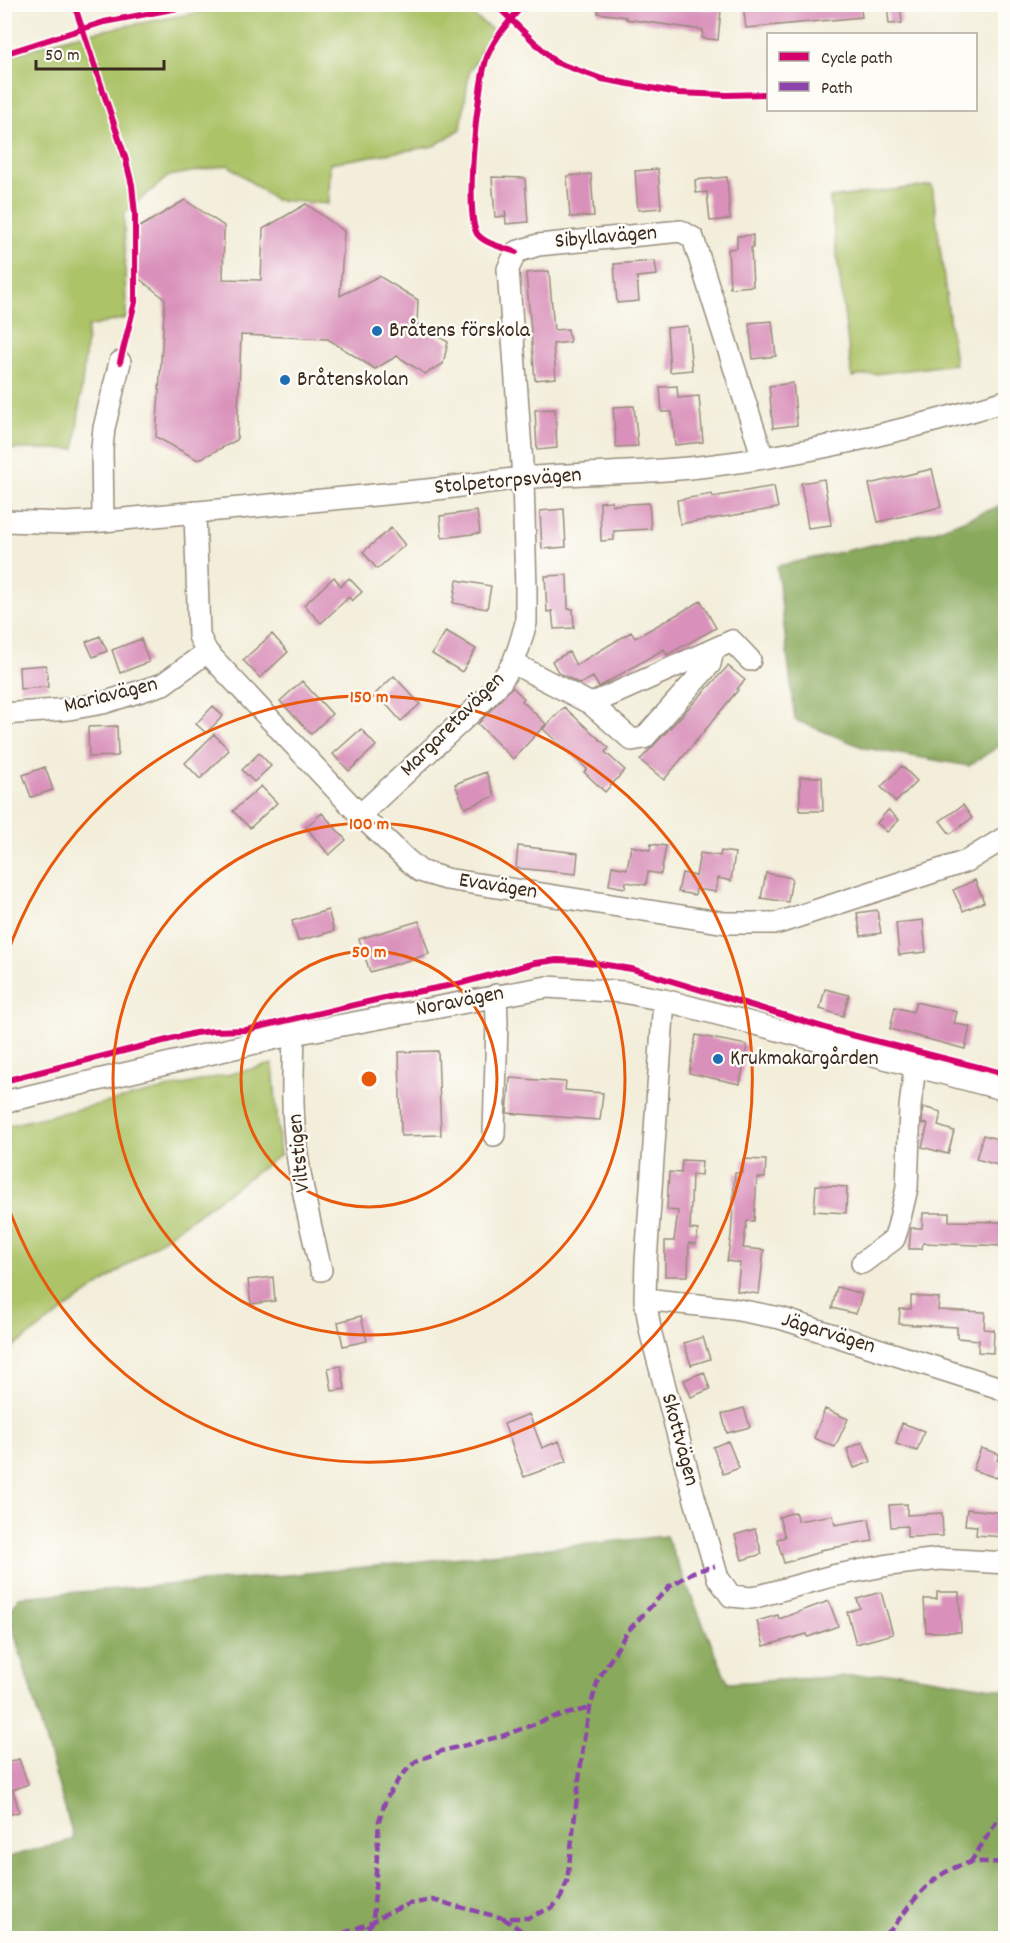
<svg xmlns="http://www.w3.org/2000/svg" width="1010" height="1943" font-family="Dekko,sans-serif">
  <style>
    .green { fill: #acc368; stroke: #747643; stroke-width: 1.5 }
    .forest { fill: #89a95c; stroke: #626a3d; stroke-width: 1.5 }
    .building { fill: #d990ba }
    .lines { fill: none; stroke-linecap: round; stroke-linejoin: round }
    .minor-casing { stroke: #978c7c; stroke-width: 24 }
    .minor { stroke: #fff; stroke-width: 21 }
    .quiet { stroke: #8e44ad; stroke-width: 4.5; stroke-dasharray: 9 4.5; stroke-linecap: butt }
    .cycleway-casing { stroke: #fdfcf7; stroke-width: 10 }
    .cycleway { stroke: #d6006c; stroke-width: 6 }
    .ring { fill: none; stroke: #e8590c; stroke-width: 3 }
    .poi-dot { fill: #1f6fb2; stroke: #fdfcf7; stroke-width: 2 }
    .labels { text-anchor: middle; dominant-baseline: central; stroke-width: 5; stroke-linejoin: round; paint-order: stroke }
    .street-label { font-size: 22px; fill: #3b2a1e; stroke: #fdfcf7 }
    .poi-label { font-size: 22px; fill: #3b2a1e; stroke: #fdfcf7; text-anchor: start }
    .centre { fill: #e8590c; stroke: #fdfcf7; stroke-width: 3 }
    .ring-label { font-size: 18px; text-anchor: middle; font-weight: bold; fill: #e8590c; stroke: #fdfcf7; stroke-width: 5; stroke-linejoin: round; paint-order: stroke }
  </style>
  <rect width="100%" height="100%" fill="#fdfcf7"/>
  <filter id="ink" filterUnits="userSpaceOnUse"><feTurbulence type="fractalNoise" baseFrequency=".0167" numOctaves="2"/><feDisplacementMap in="SourceGraphic" scale="12" xChannelSelector="R" yChannelSelector="G"/><feConvolveMatrix kernelMatrix="1 2 1 2 8 2 1 2 1" color-interpolation-filters="sRGB"/></filter>
  <filter id="wash" filterUnits="userSpaceOnUse"><feTurbulence type="fractalNoise" baseFrequency=".008" numOctaves="4" result="noise"/><feDisplacementMap in="SourceGraphic" scale="24" xChannelSelector="R" yChannelSelector="G"/><feGaussianBlur stdDeviation="1.35" result="paint"/><feColorMatrix in="noise" values="0 0 0 0 0 0 0 0 0 0 0 0 0 0 0 0 0 1.4 0 .05"/><feComposite in="paint" operator="in"/></filter>
  <g filter="url(#wash)">
    <rect width="100%" height="100%" fill="#f3eeda"/>
    <!-- green -->
    <path class="green" d="M237,5h221l35,25 -24,43 -8,56 -27,17 -104,17 -1,41 -54,-4 -47,-35 -59,11 -45,37 2,105 -38,9 -13,122h-70v-392l68,-21z
      M932,185l23,179 -103,13 -22,-179z
      M273,1064l7,91 -275,198v-227z"/>
    <!-- forest -->
    <path class="forest" d="M1005,504v238l-36,24 -104,-18 -70,-28 -18,-154 158,-35z
      M666,1536l62,147 171,-10 106,17v248h-1000v-80l69,-19 -65,-224 9,-18 270,-22z"/>
    <g id="blocks">
      <!-- building -->
      <path class="building" d="M598,4h101l-1,4 23,2 -3,30 -16,-2 1,-8 -77,-11v-2l-28,-4z
        M743,4h117l2,13 -116,11z
        M887,4h13l2,19 -13,1z
        M658,169l3,39 -23,2 -3,-39z
        M591,174l3,42 -24,1 -3,-41z
        M492,177l33,1 3,44 -22,2 -1,-14 1,6 -11,1z
        M727,177l3,42 -20,2 -3,-29 -11,1 -1,-13z
        M185,200l39,26 -1,53 38,1 2,-51 43,-25 38,27 -4,65 39,-20 39,24 -1,24 31,18 -5,22 -18,10 -28,-18 -22,13 -47,-30 -87,-4 -4,105 -39,20 -42,-23 9,-138 -28,-22 1,-49z
        M753,235v13h-2l2,38 -23,2 -2,-39 9,-1v-12z
        M655,261l2,14 -20,2 2,24 -22,2 -3,-39z
        M549,271l5,59 14,-1 2,13 -17,2 3,34 -21,2 -9,-107z
        M772,321l4,35 -23,3 -4,-36z
        M688,326l4,44 -22,2 -3,-44z
        M793,383l4,42 -24,3 -4,-42z
        M677,386l1,12 21,-2 4,46 -28,3 -3,-33h-10l-2,-25z
        M634,406l4,40 -22,1 -3,-40z
        M555,409l2,39 -20,2 -2,-40z
        M932,469l9,38 -63,15 -9,-38z
        M824,479l7,46 -23,3 -7,-45z
        M774,486l4,22 -98,16 -3,-24 35,-6 1,3z
        M612,501v4l37,-2 2,26 -37,2v9l-13,1 -1,-39z
        M564,509l2,38 -24,2 -2,-38z
        M477,511l3,22 -38,5 -2,-22z
        M391,528l14,17 -28,24 -14,-17z
        M567,575l1,34h5l1,19 -20,1 -2,-18 -5,1 -2,-36z
        M334,577l7,9 8,-8 13,14 -10,9 -3,-4 -28,26 -17,-18z
        M457,580l34,6 -4,23 -34,-6z
        M701,601l15,27 -49,27 -3,-6 -65,38 -6,-10 -13,7 -22,-12 -6,-11 17,-9 7,13 55,-33 4,6z
        M446,631l30,18 -14,23 -30,-18z
        M272,634l16,18 -28,26 -17,-18z
        M100,636l7,15 -14,6 -7,-15z
        M141,639l8,23 -29,11 -8,-23z
        M46,665l2,22 -28,2 -1,-22z
        M728,666l17,14 -8,9 1,1 -74,90 -24,-20z
        M394,676l26,28 -19,17 -25,-28z
        M302,681l30,33 -21,20 -31,-33z
        M512,687l12,11 -2,3 24,23 -33,35 -35,-35z
        M213,706l10,10 -17,17 -10,-9z
        M564,707l45,41 -4,4 20,18 -20,22 -21,-20 3,-3 -44,-40z
        M117,726l1,30 -29,1 -1,-30z
        M361,729l15,17 -27,25 -16,-17z
        M214,734l15,16 -29,29 -15,-16z
        M259,753l12,13 -17,16 -12,-12z
        M902,766l15,15 -21,21 -15,-15z
        M45,767l8,23 -22,7 -8,-22z
        M486,772l9,24 -30,12 -10,-24z
        M800,777h22l1,34h-23z
        M261,786l16,17 -27,25 -17,-17z
        M963,805l9,13 -22,16 -10,-13z
        M888,810l11,10 -12,12 -10,-9z
        M322,813l24,27 -17,15 -23,-28z
        M651,844l15,2 -5,28 -13,-2 -2,13 -20,-3 -1,6 -16,-3 3,-19 15,3 4,-23 19,4z
        M518,846l60,7 -2,21 -60,-6z
        M721,851l14,2 -4,28 -13,-3 -2,14 -20,-3 -1,6 -17,-3 4,-19 14,3 4,-23 20,3z
        M766,873l26,5 -4,24 -27,-4z
        M975,880l9,22 -21,9 -10,-21z
        M328,910l6,21 -36,10 -6,-20z
        M877,910l4,23 -20,3 -4,-23z
        M923,920l3,32 -27,3 -3,-32z
        M419,921l10,33 -59,18 -11,-33z
        M825,989l24,6 -6,21 -23,-7z
        M916,1002l41,10 -3,11 16,4 -5,22 -75,-20 5,-22 18,5z
        M696,1035l51,10 -7,39 -51,-11z
        M438,1051l3,84 -40,1 -2,-84z
        M510,1078l56,4 -1,8 38,3 -3,27 -93,-7z
        M923,1107l18,5 -3,14 16,5 -6,23 -26,-7 6,-23 -6,-1z
        M983,1135l22,6v26l-29,-8z
        M743,1159l23,1 -1,18h-8l-3,43h-7l-4,27 21,2 -5,44 -22,-3 3,-28 -13,-2 4,-25 4,-63h8z
        M682,1160l20,1 -1,14 -9,-1 -2,55 8,1 -2,14 -7,-1 -1,33h-23v-35h9l4,-30 -11,-1 2,-38 12,1z
        M816,1185l31,2 -1,26 -32,-2z
        M923,1213h26v8l56,1 -1,24 -81,-3 -1,6h-13l2,-21h11z
        M273,1277l2,24 -24,3 -3,-24z
        M837,1287l25,7 -6,20 -24,-6z
        M911,1296l28,2 -1,12 47,2 -1,17 10,1 -1,23 -15,-1 1,-12 -22,-2v-11l-58,-3 1,-15h11z
        M361,1316l6,25 -24,5 -5,-24z
        M703,1337l7,22 -19,6 -7,-22z
        M341,1366l4,23 -13,2 -4,-23z
        M704,1372l6,17 -19,8 -7,-17z
        M744,1408l6,19 -23,6 -5,-19z
        M825,1409l23,10 -13,28 -21,-9z
        M529,1414l13,34 17,-7 8,20 -43,16 -20,-53z
        M902,1423l22,8 -7,20 -21,-7z
        M728,1441l11,27 -16,6 -10,-27z
        M863,1442l8,20 -17,6 -7,-19z
        M981,1448l18,6 -2,6 5,2 -5,16 -24,-8z
        M907,1504v11l35,-2 1,23 -36,1v-11l-16,1 -2,-22z
        M967,1509l38,4v24l-29,-2 1,-9 -12,-1z
        M795,1512l3,9 35,-6 2,10 34,-6 4,22 -53,9v2l-36,11 -7,-24 8,-2 -6,-20z
        M755,1529l7,25 -20,6 -7,-25z
        M881,1592l12,42 -37,10 -9,-32 13,-4 -3,-9z
        M937,1592h22l2,40h-35l-2,-33h13z
        M829,1601l9,25 -30,11 -1,-3 -43,12 -7,-25 21,-6 1,4z
        M19,1759l9,25 -15,6 6,22 -15,4v-52z"/>
    </g>
  </g>
  <g filter="url(#ink)">
    <use href="#blocks" fill-opacity="0" stroke="#978c7c" stroke-width="1.5"/>
    <g class="lines">
      <!-- minor casing -->
      <g class="minor-casing">
        <path id="minor" d="M195,512l4,124 8,16 153,163 46,44 14,12 26,8 280,44h52l189,-62 39,-24
          M4,521l62,2 37,-2c108,-11 216,-20 324,-31 32,-3 64,-9 96,-12 64,-6 128,-4 192,-13 98,-12 196,-36 291,-64
          M103,521l-1,-73 2,-20 16,-66
          M513,663l78,41 141,-63 18,19
          M591,704l41,36 12,-2 66,-74 3,-14
          M4,714l65,-5 34,-6 60,-19 44,-32
          M360,815l116,-107 24,-25 13,-20 6,-16 7,-24v-33l-3,-112 -15,-209 8,-17 22,-7 143,-14 12,7 70,220
          M664,1000l-18,261 -1,38 6,35 44,166 23,78 13,18 21,2 80,-22 57,-11 51,-6 66,4
          M294,1034c-1,39 -3,81 3,119 5,40 15,79 24,117
          M4,1102l290,-68 253,-47 76,5 41,8 342,90
          M494,1135l3,-114 -1,-26
          M862,1263l32,-24 4,-12 9,-39 3,-81 5,-41
          M645,1299l88,10 47,9 217,69 9,4"/>
      </g>
      <!-- minor -->
      <use href="#minor" class="minor"/>
      <!-- quiet -->
      <path class="quiet" d="M970,1863l27,-42 9,-8
        M503,1918l29,20
        M331,1938l42,-16 12,-8 24,-10 23,-4 71,18h25l25,-11 8,-10 6,-15 17,-144 6,-30 8,-28 29,-48 42,-45 24,-15 22,-6
        M358,1938l15,-16 6,-101 7,-22 14,-22 16,-16 26,-10 60,-15 52,-19 36,-9
        M859,1938l30,-6c25,-30 39,-58 79,-69 11,-3 26,0 38,0"/>
      <!-- cycleway casing -->
      <g class="cycleway-casing">
        <path id="cycleway" d="M74,4l51,153 7,28 3,30v87l-15,60
          M495,4l60,58 47,17 76,14 49,2 41,-1
          M4,54l100,-32 95,-18
          M516,252c-12,-4 -30,-8 -38,-17 -15,-17 0,-154 9,-178 8,-20 23,-37 37,-53
          M4,1081l191,-48 18,-2 33,-1 143,-33 69,-13 77,-21 22,-3 24,1 51,8 204,62 170,43"/>
      </g>
      <!-- cycleway -->
      <use href="#cycleway" class="cycleway"/>
    </g>
  </g>
  <!-- distance rings -->
  <g class="ring">
    <circle cx="369" cy="1079" r="128"/>
    <circle cx="369" cy="1079" r="256"/>
    <path d="M5 961A383 383 0 1 1 5 1197"/>
  </g>
  <!-- markers -->
  <g class="poi-dot">
    <circle cx="377" cy="331" r="6"/>
    <circle cx="285" cy="380" r="6"/>
    <circle cx="718" cy="1059" r="6"/>
  </g>
  <g class="labels">
    <!-- street labels -->
    <g class="street-label">
      <text transform="translate(606 238) rotate(-5)">Sibyllavägen</text>
      <text transform="translate(508 482) rotate(-5)">Stolpetorpsvägen</text>
      <text transform="translate(111 696) rotate(-14)">Mariavägen</text>
      <text transform="translate(453 725) rotate(-45)">Margaretavägen</text>
      <text transform="translate(498 887) rotate(9)">Evavägen</text>
      <text transform="translate(460 1002) rotate(-11)">Noravägen</text>
      <text transform="translate(300 1153) rotate(-96)">Viltstigen</text>
      <text transform="translate(828 1334) rotate(17)">Jägarvägen</text>
      <text transform="translate(679 1440) rotate(75)">Skottvägen</text>
    </g>
    <!-- poi labels -->
    <g class="poi-label">
      <text x="389" y="331">Bråtens förskola</text>
      <text x="297" y="380">Bråtenskolan</text>
      <text x="730" y="1059">Krukmakargården</text>
    </g>
  </g>
  <circle cx="369" cy="1079" r="9" class="centre"/>
  <g class="ring-label">
    <text x="369" y="702">150 m</text>
    <text x="369" y="829">100 m</text>
    <text x="369" y="957">50 m</text>
  </g>
  <!-- margin -->
  <rect width="1010" height="1943" fill="none" stroke="#fdfcf7" stroke-width="24"/>
  <!-- legend -->
  <rect x="767" y="33" width="210" height="78" fill="#fdfcf7" stroke="#afa8a0" stroke-width="1.5"/>
  <rect x="779" y="52" width="30" height="9" fill="#d6006c" stroke="#afa8a0" stroke-width="1.5"/>
  <text x="821" y="63" font-size="18" fill="#3b2a1e">Cycle path</text>
  <rect x="779" y="82" width="30" height="9" fill="#8e44ad" stroke="#afa8a0" stroke-width="1.5"/>
  <text x="821" y="93" font-size="18" fill="#3b2a1e">Path</text>
  <!-- scale -->
  <path d="M36 60v9h128v-9" fill="none" stroke="#3b2a1e" stroke-width="3"/>
  <text x="45" y="60" font-size="18" fill="#3b2a1e" stroke="#fdfcf7" stroke-width="4.5" paint-order="stroke">50 m</text>
</svg>
